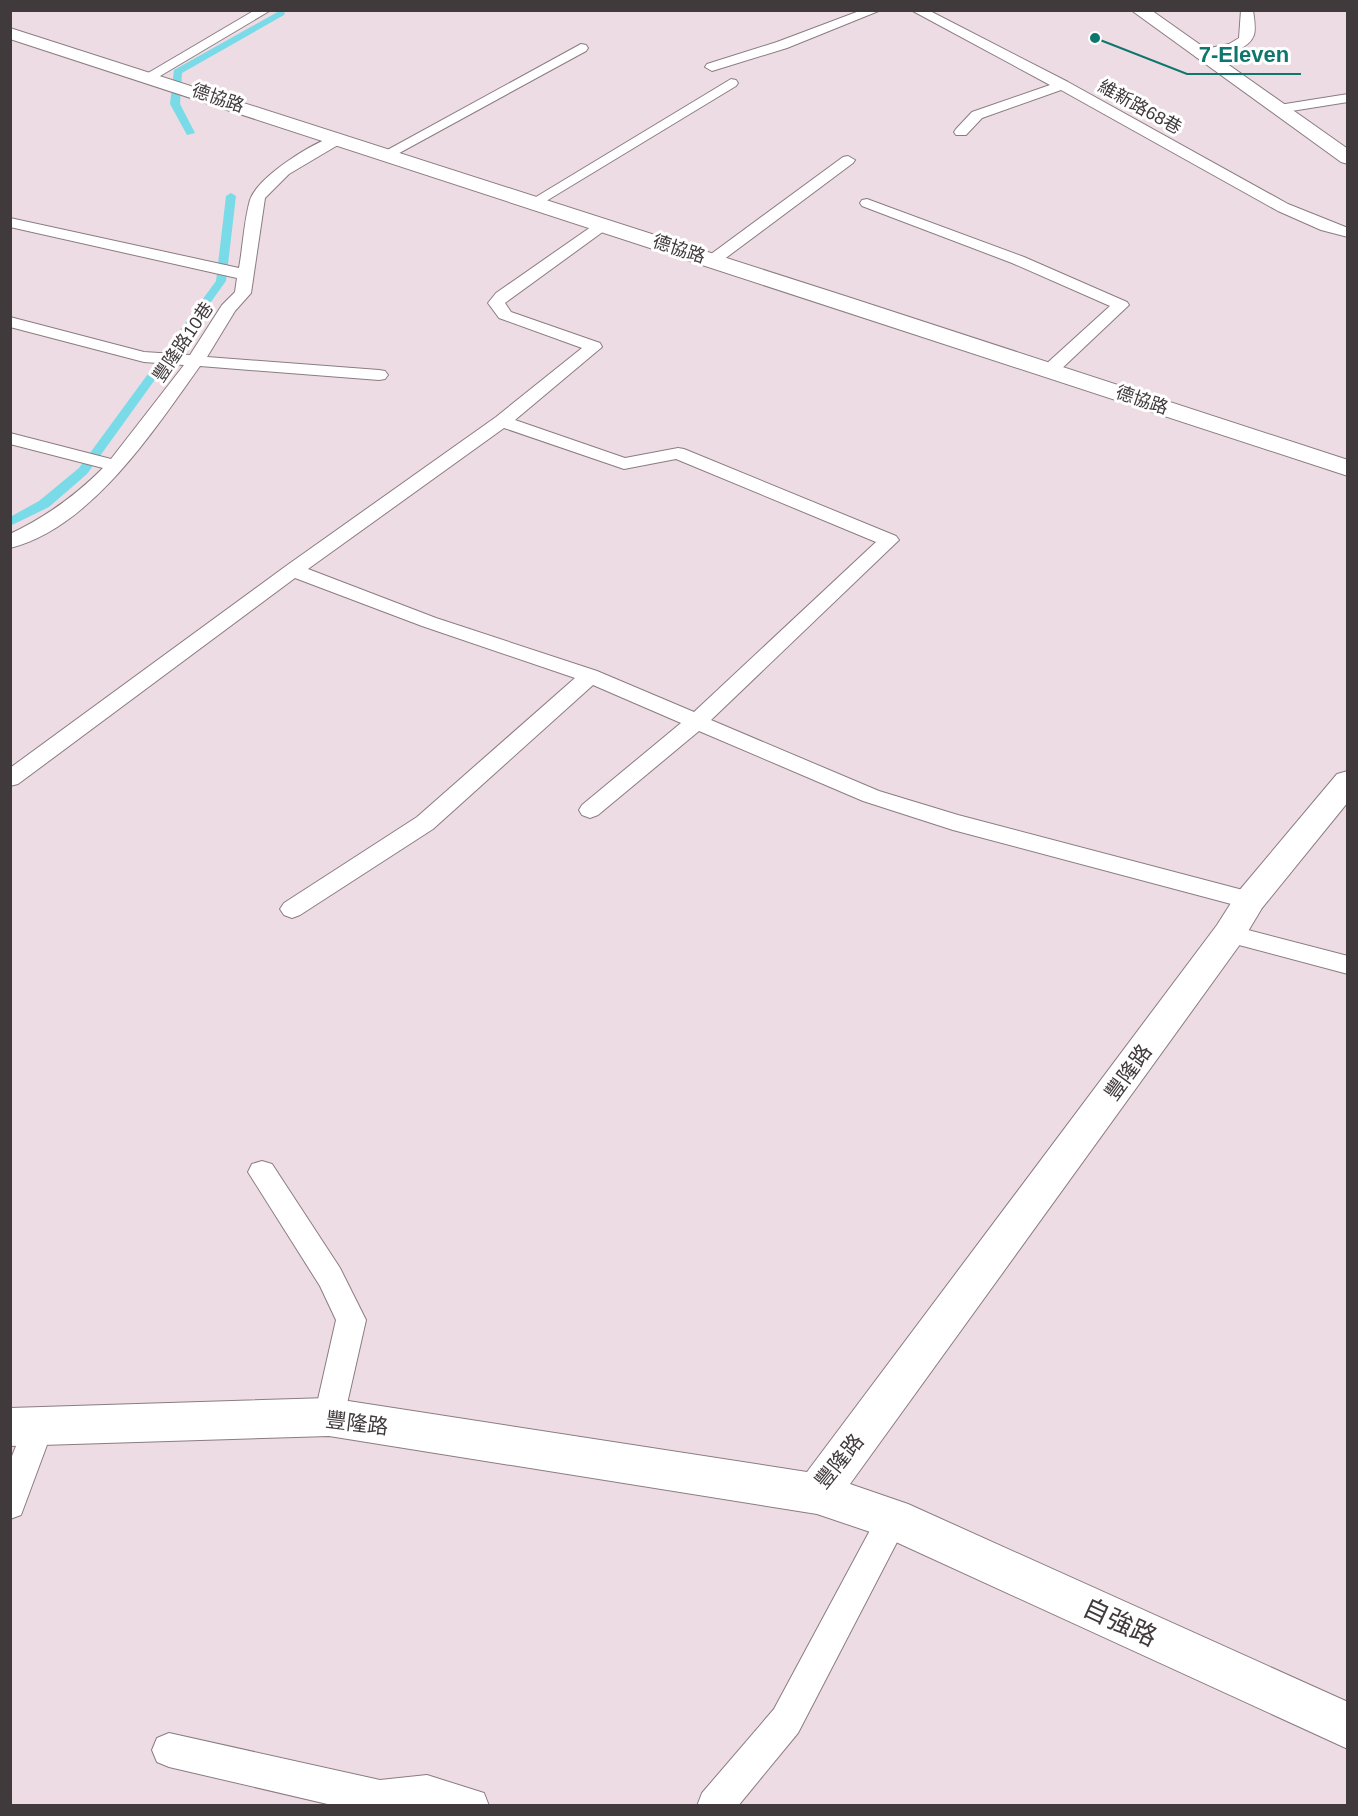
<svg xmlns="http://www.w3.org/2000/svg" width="1358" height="1816" font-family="Helvetica,'Noto Sans TC',sans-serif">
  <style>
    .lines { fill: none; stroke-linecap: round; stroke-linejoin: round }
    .stream { fill: #79dbe8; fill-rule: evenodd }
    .service-casing { stroke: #8b7c82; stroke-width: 2 }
    .minor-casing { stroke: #8b7c82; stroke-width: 2 }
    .tertiary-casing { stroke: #8b7c82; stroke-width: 2 }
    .service { fill: #fff; fill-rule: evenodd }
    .minor { fill: #fff; fill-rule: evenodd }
    .tertiary { fill: #fff; fill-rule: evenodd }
    .labels { text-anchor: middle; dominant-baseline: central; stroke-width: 6; stroke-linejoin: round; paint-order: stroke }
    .far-street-label { font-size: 18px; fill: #413a3d; stroke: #fff }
    .street-label { font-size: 21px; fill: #413a3d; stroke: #fff }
    .near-street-label { font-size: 26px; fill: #413a3d; stroke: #fff }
    .leader { fill: none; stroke: #0f766e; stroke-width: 2 }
    .callout-dot { fill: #0f766e; stroke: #fff; stroke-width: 2 }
    .callout-label { font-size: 22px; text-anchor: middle; font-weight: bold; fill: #0f766e; stroke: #fff; stroke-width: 6; stroke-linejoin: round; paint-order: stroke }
  </style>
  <rect width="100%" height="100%" fill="#eddce3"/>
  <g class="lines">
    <!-- stream -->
    <path class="stream" d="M281,10l4,3 -1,2 -102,58 -2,31 15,29 -8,2 -17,-31 4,-34z
      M231,193l5,3 -10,85 -139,193 -38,33 -39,19v-9l29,-16 40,-33 137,-187 10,-85z"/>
    <!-- service casing -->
    <g class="service-casing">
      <path id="service" d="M255,10h16l-116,69 -5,1 -7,-4z
        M862,10h19l-94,38 -75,23 -7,-4 2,-3 70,-22z
        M911,10h17l140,72 220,122 60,24v9l-27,-7 -43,-19 -217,-121 -79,28 -16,17h-10l-2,-3 2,-3 16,-17 78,-27z
        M1241,10h12c1,8 3,18 1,25 -7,19 -37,19 -53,23l-5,-1 -2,-3 2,-3 33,-7 10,-6z
        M581,44l5,1 2,3 -2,3 -194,106h-10l-2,-3z
        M731,79l5,1 2,3 -2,3 -198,120 -5,1 -7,-4z
        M1348,94v8l-69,11 -7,-4 7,-4z
        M338,135l5,1 2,3 -2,3 -54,32 -24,24 -14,95 -16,18 -28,46 172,13 6,1 3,4 -3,4 -6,1 -179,-14c-46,64 -109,162 -190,182v-14c36,-17 65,-38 93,-66l-93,-24v-11l101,26 73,-94 -40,-3 -134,-35v-10l134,35 46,3 32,-50 13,-13 2,-14 -227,-51v-9l229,50c4,-22 5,-47 11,-68 8,-24 65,-59 88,-65z
        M848,156l7,4 -2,3 -134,100h-12l-2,-3 2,-3 136,-100z
        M867,199l157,58 103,45 2,3 -72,68h-12l-3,-4 3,-4 65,-59 -98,-43 -150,-57 -2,-3 2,-3z
        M603,220l8,5 -3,3 -103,75 6,9 89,31 2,4 -87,73 110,38 53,-10 6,1 212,87 3,4 -188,180 168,71 79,24 300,79 4,6 -4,6 -8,3 -297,-79 -90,-29 -164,-70 -101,84 -8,3 -8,-3 -3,-5 3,-5 99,-82 -88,-38 -160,144 -133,86 -8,3 -8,-3 -4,-6 4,-6 133,-86 158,-139 -153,-52 -127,-48 -277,206 -8,2v-18l276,-202 210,-149 86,-69 -83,-30 -11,-15 8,-10 102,-71zM504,428l120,41 52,-10 200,83 -182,170 -97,-41 -161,-53 -128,-49z
        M1229,925l119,31v18l-128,-34 -3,-6 3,-6z
        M262,1161l10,3 68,104 26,52 -22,97 -4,10 -11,4 -11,-4 -4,-10 22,-97 -16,-34 -72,-114 4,-8z
        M39,1412l11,4 4,10 -33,89 -11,4v-58l18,-45z
        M893,1504l11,4 5,11 -111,214 -60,73h-41l5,-13 72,-84 108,-201z
        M169,1733l211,47 47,-5 57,18 5,13h-153l-167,-39 -12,-5 -5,-12 5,-12z"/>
    </g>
    <!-- minor casing -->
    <g class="minor-casing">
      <path id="minor" d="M1348,771v31l-86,106 -21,35 -391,541 58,20 440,198v47l-463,-212 -68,-23 -488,-78 -319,10v-38l319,-10 478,74 410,-547 21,-33 99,-118z"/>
    </g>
    <!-- tertiary casing -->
    <g class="tertiary-casing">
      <path id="tertiary" d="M1131,10h20l197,139v15l-7,-2z
        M10,28l838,269 500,163v16l-1338,-437z"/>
    </g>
    <!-- service -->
    <use href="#service" class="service"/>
    <!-- minor -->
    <use href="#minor" class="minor"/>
    <!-- tertiary -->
    <use href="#tertiary" class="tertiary"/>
  </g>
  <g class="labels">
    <!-- far-street labels -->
    <g class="far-street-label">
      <text transform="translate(218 98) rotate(19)">德協路</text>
      <text transform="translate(1140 107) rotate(29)">維新路68巷</text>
      <text transform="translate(679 249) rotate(18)">德協路</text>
      <text transform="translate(183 342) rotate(-56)">豐隆路10巷</text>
      <text transform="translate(1142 400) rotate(19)">德協路</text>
    </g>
    <!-- street labels -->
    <g class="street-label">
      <text transform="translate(1128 1072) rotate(-54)">豐隆路</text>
      <text transform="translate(357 1423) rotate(7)">豐隆路</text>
      <text transform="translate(839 1461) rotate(-51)">豐隆路</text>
    </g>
    <!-- near-street labels -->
    <g class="near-street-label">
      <text transform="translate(1120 1622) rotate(25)">自強路</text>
    </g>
  </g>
  <!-- callouts -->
  <path class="leader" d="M1095 38L1187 74H1301"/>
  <circle class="callout-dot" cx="1095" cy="38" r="6"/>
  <g class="callout-label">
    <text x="1244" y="62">7-Eleven</text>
  </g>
  <!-- border -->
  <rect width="1358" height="1816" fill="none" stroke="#413a3d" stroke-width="24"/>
</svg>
